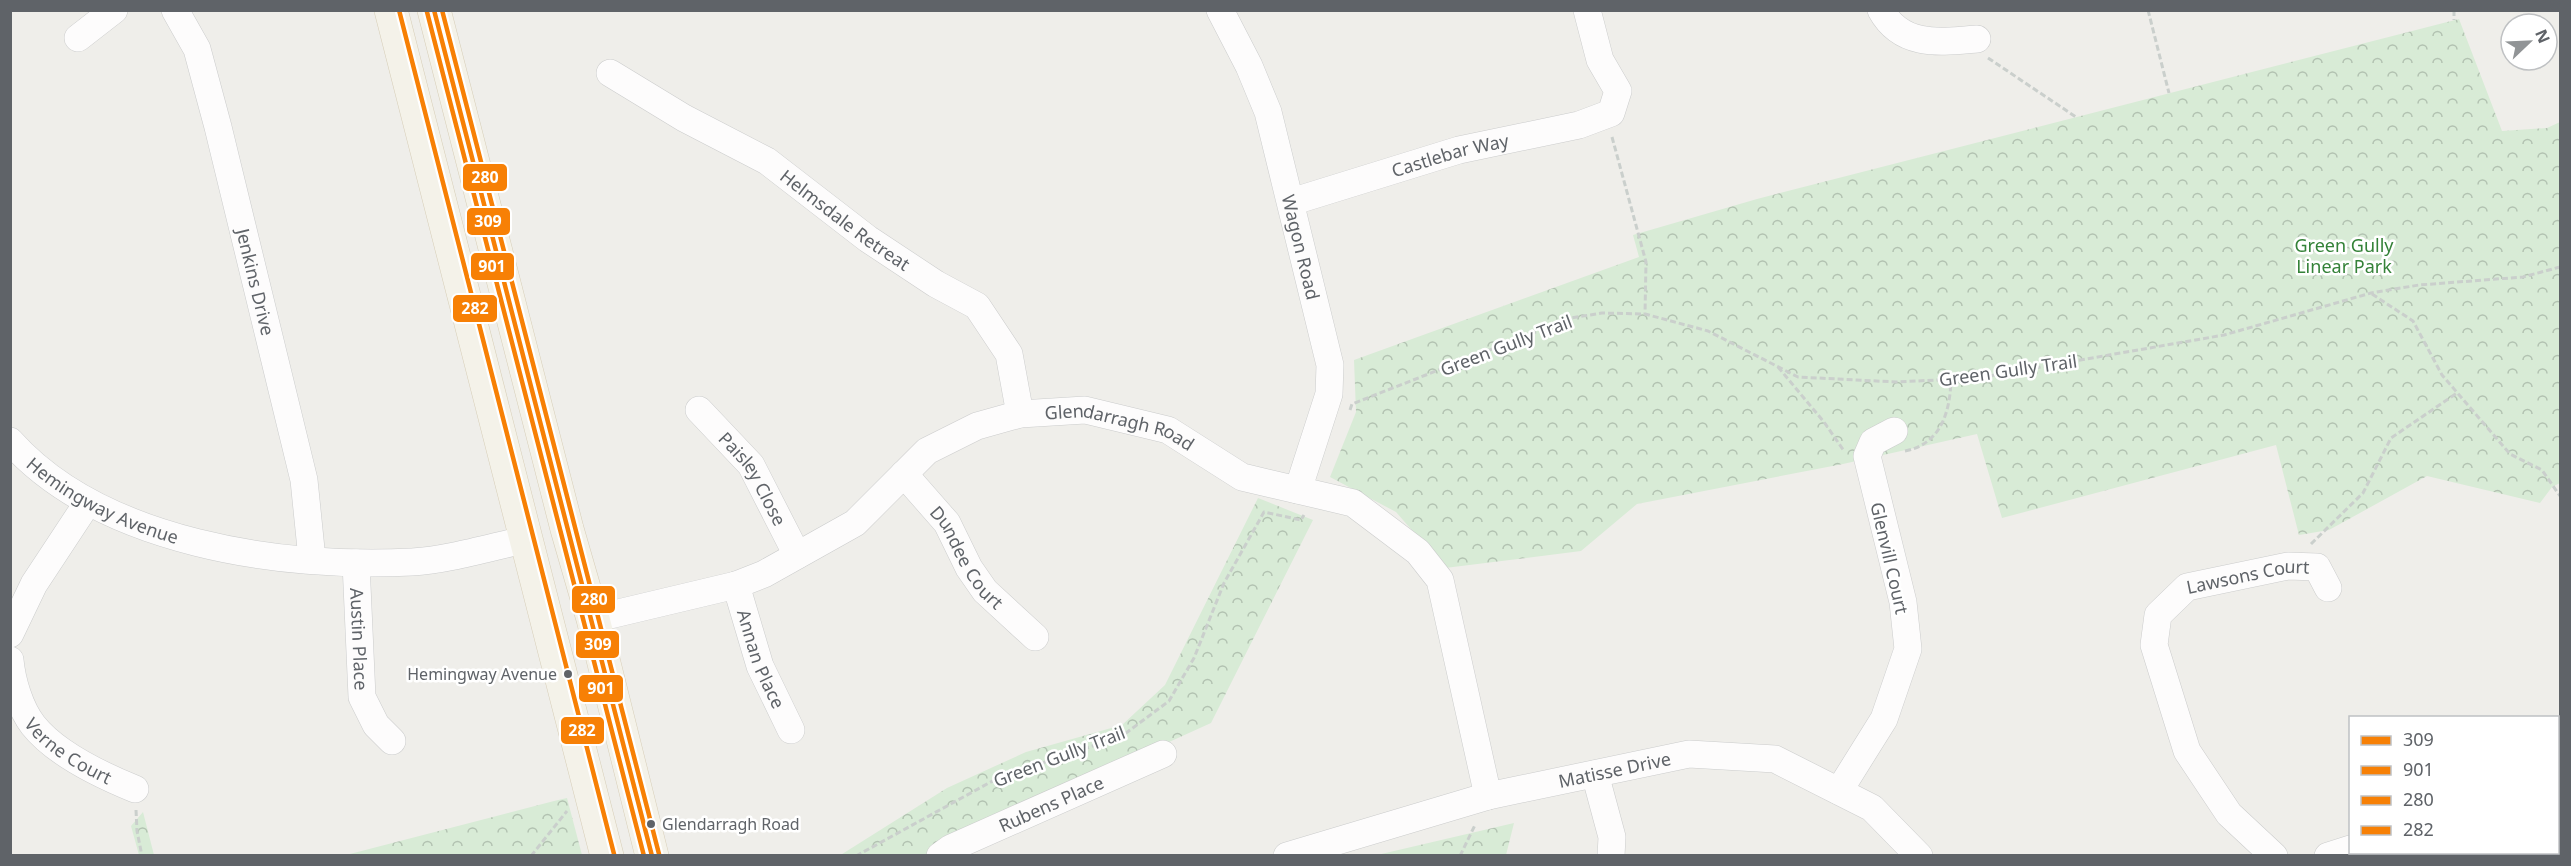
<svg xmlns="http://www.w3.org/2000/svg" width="2571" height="866" font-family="'Noto Sans',sans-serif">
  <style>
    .forest { fill: url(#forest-crowns) }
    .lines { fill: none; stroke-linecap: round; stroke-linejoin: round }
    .minor-casing { stroke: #cbcccc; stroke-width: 28 }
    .major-casing { stroke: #d7ceb8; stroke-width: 34 }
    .path { stroke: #cacfcc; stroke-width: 3; stroke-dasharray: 6 3; stroke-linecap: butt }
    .minor { stroke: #fdfcfc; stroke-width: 27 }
    .major { stroke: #f4f2e9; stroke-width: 33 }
    .bus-1-casing { stroke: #fff; stroke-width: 9 }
    .bus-2-casing { stroke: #fff; stroke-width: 9 }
    .bus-3-casing { stroke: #fff; stroke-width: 9 }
    .bus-4-casing { stroke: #fff; stroke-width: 9 }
    .bus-1 { stroke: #f78005; stroke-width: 4.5 }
    .bus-2 { stroke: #f78005; stroke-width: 4.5 }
    .bus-3 { stroke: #f78005; stroke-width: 4.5 }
    .bus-4 { stroke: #f78005; stroke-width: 4.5 }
    .bus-dot { fill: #5f6368; stroke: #fff; stroke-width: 2 }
    .labels { text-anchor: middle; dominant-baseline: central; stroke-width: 5; stroke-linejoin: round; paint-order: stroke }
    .bus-label { font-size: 16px; fill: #5f6368; stroke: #fff; text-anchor: end }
    .street-label { font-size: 18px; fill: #5f6368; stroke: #fff }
    .park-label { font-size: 18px; fill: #348238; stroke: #fff }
    .line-badge { stroke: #fff; stroke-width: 2 }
    .badge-label { font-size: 16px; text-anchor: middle; font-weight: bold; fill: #fff }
  </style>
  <defs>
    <pattern id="forest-crowns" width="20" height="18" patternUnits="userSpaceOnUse" patternTransform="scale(1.5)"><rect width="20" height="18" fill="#d8ebd6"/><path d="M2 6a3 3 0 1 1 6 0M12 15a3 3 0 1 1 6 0" fill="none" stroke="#b2c2b1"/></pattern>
  </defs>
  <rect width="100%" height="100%" fill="#efeeea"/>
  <!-- forest -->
  <path class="forest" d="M2459,19l43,112 45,-3 13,-6v361l-8,4 -12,16 -113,-27 -98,54 -30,5 -23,-90 -274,73 -25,-84 -134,30 -206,40 -56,47 -136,17 -49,-56 -66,-35 26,-65 -2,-52 285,-103 -6,-22 124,-36z
    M1258,498l55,22 -102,203 -269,122 -14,10 -89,1 108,-68 79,-36 96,-27 43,-40z
    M567,798l15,57h-236l208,-54z
    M143,812l11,43h-15l-8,-29z
    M1514,823l-8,32h-129z"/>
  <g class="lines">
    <!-- minor casing -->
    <g class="minor-casing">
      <g id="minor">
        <path id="s1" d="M175,10l22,39 21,78 86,353 8,79"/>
        <path id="s2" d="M1220,10l29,56 19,46 62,253 -1,29 -31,96"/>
        <path d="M1881,10c21,38 60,32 96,29"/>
        <path d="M78,38l36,-28"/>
        <path id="s3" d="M610,73l74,45 83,43 101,78 68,45 41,22 32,48 11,60"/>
        <path id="s4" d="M1291,202l168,-52 120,-25 32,-12 7,-22 -18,-31 -13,-50"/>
        <path id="s5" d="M699,410l52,55 46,90"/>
        <path id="s6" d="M10,441c91,102 272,128 402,121 36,-2 79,-15 116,-23"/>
        <path id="s7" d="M904,474l43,49 22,45 16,23 50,46"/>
        <path id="s8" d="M356,563l6,134 14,28 16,16"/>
        <path id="s9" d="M736,585l24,81 31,64"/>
        <path id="s10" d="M593,619l143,-34 28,-11 91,-51 72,-72 50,-25 43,-12 65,-4 83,20 74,47 111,26 65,49 22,28 48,216"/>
        <path d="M10,634l24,-50 54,-82"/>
        <path id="s11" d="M10,660c2,21 10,48 23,65 22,28 70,51 102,64"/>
        <path d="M1595,774l17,63 -1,19"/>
        <path d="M1839,791l45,-72 24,-70 -5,-47 -36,-146 6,-14 21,-11"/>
        <path d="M2436,852l10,4"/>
        <path id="s12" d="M940,856l11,-8 212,-94"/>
        <path id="s13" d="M1287,856l201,-60 201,-42 86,5 97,49 47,48"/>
        <path id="s14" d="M2274,856l-45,-42 -42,-63 -33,-106 4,-30 29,-28 101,-21 29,1 11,21"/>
        <path d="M2328,856l22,-7"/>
        <path d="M2542,856h8"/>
      </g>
    </g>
    <!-- major casing -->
    <g class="major-casing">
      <path id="major" d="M391,10l216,846
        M434,10l133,519 26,90 59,237"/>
    </g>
    <!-- path -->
    <path class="path" d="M2148,10l21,83
      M2454,10v10
      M1988,58l88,59
      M1612,137l34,125 -1,52
      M2372,294l41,27 29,54 68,79 32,16 18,26
      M1778,367l46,55 20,29
      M1350,410l2,-6 219,-86 31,-5 43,1 63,17 90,46 98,5 81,-4 247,-43 147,-42 48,-8 104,-8 37,-10
      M1905,451c36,-7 45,-39 46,-71
      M2311,544l52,-51 28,-55 66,-45
      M136,810l1,21 5,25
      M531,856l36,-45
      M856,856l142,-78 124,-42 47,-35 25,-43 30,-75 40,-71 37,8 3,-5
      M1460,856l15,-31"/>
    <!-- minor -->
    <use href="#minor" class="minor"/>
    <!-- major -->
    <use href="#major" class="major"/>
    <!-- bus-1 casing -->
    <g class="bus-1-casing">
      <path id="bus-1" d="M434,10l218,846"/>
    </g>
    <!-- bus-2 casing -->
    <g class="bus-2-casing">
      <path id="bus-2" d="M427,12l217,844"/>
    </g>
    <!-- bus-3 casing -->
    <g class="bus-3-casing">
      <path id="bus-3" d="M442,10l217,844"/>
    </g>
    <!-- bus-4 casing -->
    <g class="bus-4-casing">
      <path id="bus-4" d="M399,10l215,844"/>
    </g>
    <!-- bus-1 -->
    <use href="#bus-1" class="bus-1"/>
    <!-- bus-2 -->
    <use href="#bus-2" class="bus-2"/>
    <!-- bus-3 -->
    <use href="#bus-3" class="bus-3"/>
    <!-- bus-4 -->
    <use href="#bus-4" class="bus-4"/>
  </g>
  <!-- markers -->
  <g class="bus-dot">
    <circle cx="568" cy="674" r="5"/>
    <circle cx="651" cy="824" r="5"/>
  </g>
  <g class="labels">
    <!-- bus labels -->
    <g class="bus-label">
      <text x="557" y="674">Hemingway Avenue</text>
      <text x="662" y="824" text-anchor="start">Glendarragh Road</text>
    </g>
    <!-- street labels -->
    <g class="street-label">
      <text stroke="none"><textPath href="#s4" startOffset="166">Castlebar Way</textPath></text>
      <text stroke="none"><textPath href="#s3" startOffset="278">Helmsdale Retreat</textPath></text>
      <text stroke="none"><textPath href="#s2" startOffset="252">Wagon Road</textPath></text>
      <text stroke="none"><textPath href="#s1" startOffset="285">Jenkins Drive</textPath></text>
      <text transform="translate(1506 345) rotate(-21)">Green Gully Trail</text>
      <text transform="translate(2008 370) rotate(-8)">Green Gully Trail</text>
      <text stroke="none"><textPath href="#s10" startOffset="586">Glendarragh Road</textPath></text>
      <text stroke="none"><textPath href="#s5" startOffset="88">Paisley Close</textPath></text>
      <text stroke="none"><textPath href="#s6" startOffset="112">Hemingway Avenue</textPath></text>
      <text stroke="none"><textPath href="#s7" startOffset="105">Dundee Court</textPath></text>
      <text transform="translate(1890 558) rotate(77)">Glenvill Court</text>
      <text stroke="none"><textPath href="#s14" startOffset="381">Lawsons Court</textPath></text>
      <text stroke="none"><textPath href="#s8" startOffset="76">Austin Place</textPath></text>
      <text stroke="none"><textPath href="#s9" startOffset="78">Annan Place</textPath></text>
      <text stroke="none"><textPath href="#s11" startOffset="114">Verne Court</textPath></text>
      <text transform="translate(1059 756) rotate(-21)">Green Gully Trail</text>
      <text stroke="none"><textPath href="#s13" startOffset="339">Matisse Drive</textPath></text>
      <text stroke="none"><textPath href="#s12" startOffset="123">Rubens Place</textPath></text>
    </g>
    <!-- park labels -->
    <g class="park-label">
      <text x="2344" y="245">Green Gully<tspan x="2344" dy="21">Linear Park</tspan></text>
    </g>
  </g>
  <g class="line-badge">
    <rect x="462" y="163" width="46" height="29" rx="6" fill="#f78005"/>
    <rect x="466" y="207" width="45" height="29" rx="6" fill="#f78005"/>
    <rect x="470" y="252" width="45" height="29" rx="6" fill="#f78005"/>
    <rect x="452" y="294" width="46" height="29" rx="6" fill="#f78005"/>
    <rect x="571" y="585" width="45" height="29" rx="6" fill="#f78005"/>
    <rect x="575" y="630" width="45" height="29" rx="6" fill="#f78005"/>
    <rect x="578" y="674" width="46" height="29" rx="6" fill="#f78005"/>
    <rect x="560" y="716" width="45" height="29" rx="6" fill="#f78005"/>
  </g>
  <g class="badge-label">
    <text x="485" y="183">280</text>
    <text x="488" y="227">309</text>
    <text x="492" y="272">901</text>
    <text x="475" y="314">282</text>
    <text x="594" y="605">280</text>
    <text x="598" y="650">309</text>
    <text x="601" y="694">901</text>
    <text x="582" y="736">282</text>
  </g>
  <!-- border -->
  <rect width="2571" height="866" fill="none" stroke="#5f6368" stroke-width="24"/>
  <!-- legend -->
  <rect x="2349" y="716" width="210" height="138" fill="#ffffff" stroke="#bfc1c3" stroke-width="1.5"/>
  <rect x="2361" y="736" width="30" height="9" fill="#f78005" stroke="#bfc1c3" stroke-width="1.5"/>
  <text x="2403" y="746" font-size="18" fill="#5f6368">309</text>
  <rect x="2361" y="766" width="30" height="9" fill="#f78005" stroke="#bfc1c3" stroke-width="1.5"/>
  <text x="2403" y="776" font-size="18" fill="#5f6368">901</text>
  <rect x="2361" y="796" width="30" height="9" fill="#f78005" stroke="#bfc1c3" stroke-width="1.5"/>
  <text x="2403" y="806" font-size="18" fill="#5f6368">280</text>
  <rect x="2361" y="826" width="30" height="9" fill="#f78005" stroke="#bfc1c3" stroke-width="1.5"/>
  <text x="2403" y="836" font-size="18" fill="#5f6368">282</text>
  <!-- north arrow -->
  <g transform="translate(2529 42) rotate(67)"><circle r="28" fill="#ffffff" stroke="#bfc1c3" stroke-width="1.5"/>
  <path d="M0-4.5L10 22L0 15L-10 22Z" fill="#919496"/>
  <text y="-9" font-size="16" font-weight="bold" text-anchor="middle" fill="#5f6368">N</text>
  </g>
</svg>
